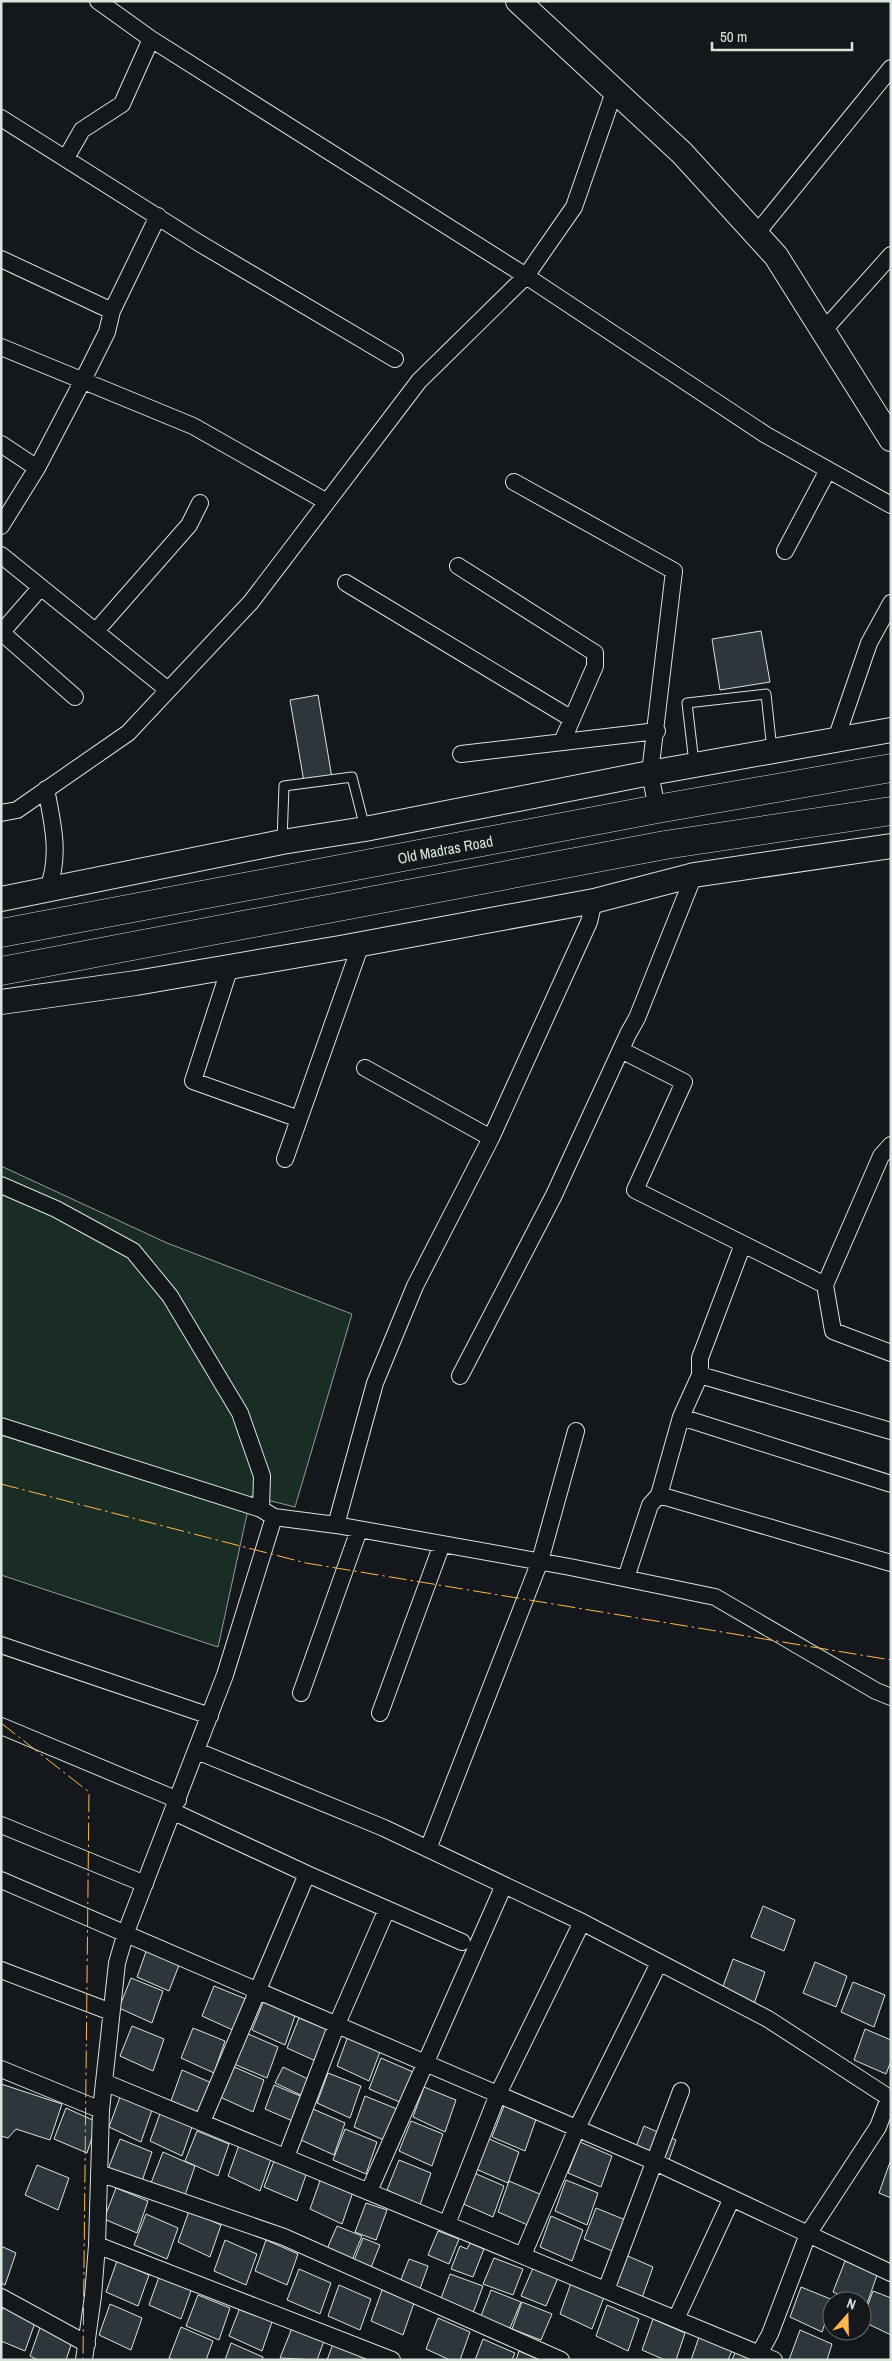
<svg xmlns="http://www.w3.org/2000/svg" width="892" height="2361" font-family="'Archivo Narrow',sans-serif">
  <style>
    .green { fill: #1a2d24; stroke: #939e99 }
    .building { fill: #2c363c; stroke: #d8e6dc }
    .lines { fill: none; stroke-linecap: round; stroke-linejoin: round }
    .lane-casing { stroke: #d8e6dc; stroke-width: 11 }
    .street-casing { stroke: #d8e6dc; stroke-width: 18 }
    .secondary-casing { stroke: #d8e6dc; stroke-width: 26 }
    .highway-casing { stroke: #d8e6dc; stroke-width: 29 }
    .lane { stroke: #14181c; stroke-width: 9 }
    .street { stroke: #14181c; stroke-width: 16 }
    .secondary { stroke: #14181c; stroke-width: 24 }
    .highway { stroke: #14181c; stroke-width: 28 }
    .power { stroke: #ffb74d; stroke-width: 1; stroke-dasharray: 18 4 2.5 4; stroke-linecap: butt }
    .labels { text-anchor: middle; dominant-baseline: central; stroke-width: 4; stroke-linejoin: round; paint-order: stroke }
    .street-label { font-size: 15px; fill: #d8e6dc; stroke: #14181c }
  </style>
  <rect width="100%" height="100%" fill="#14181c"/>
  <!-- green -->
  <path class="green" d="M1,1166l166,77 185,71 -57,193 -44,-11 -33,151 -217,-72z"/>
  <!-- building -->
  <path class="building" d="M761,631l9,51 -50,8 -8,-51z
    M318,695l15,89 -28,4 -15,-88z
    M763,1906l32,14 -11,31 -33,-14z
    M148,1946l33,14 -12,31 -32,-14z
    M733,1959l32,13 -11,32 -32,-15z
    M815,1962l32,14 -11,31 -33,-14z
    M131,1978l32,13 -11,32 -33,-15z
    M853,1982l32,13 -11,32 -33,-15z
    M214,1986l32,13 -11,32 -33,-15z
    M264,2000l32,13 -11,32 -33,-15z
    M299,2018l32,13 -11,32 -33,-15z
    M132,2026l32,13 -11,32 -33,-15z
    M193,2028l32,13 -11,32 -33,-15z
    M865,2029l26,11v21l-5,13 -32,-14z
    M246,2033l32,14 -11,31 -33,-14z
    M348,2036l33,13 -12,32 -32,-15z
    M381,2058l32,14 -11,31 -33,-14z
    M232,2066l32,14 -11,32 -33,-15z
    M283,2067l29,14 -7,16 -30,-14z
    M182,2070l32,14 -11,32 -32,-15z
    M328,2073l33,13 -11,32 -33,-15z
    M1,2084l61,20 -12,36 -34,-11 -8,9 -7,-2z
    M274,2085l31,13 -10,24 -30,-13z
    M424,2087l32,13 -11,32 -32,-15z
    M365,2096l32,13 -11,32 -32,-14z
    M120,2097l32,13 -11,32 -32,-15z
    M504,2106l32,13 -11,32 -33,-14z
    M66,2108l31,14 -10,31 -33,-14z
    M313,2109l32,14 -11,32 -33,-15z
    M161,2111l32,13 -11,32 -32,-15z
    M411,2121l32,13 -11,32 -33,-15z
    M644,2126l32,14 -11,31 -33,-14z
    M345,2129l32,13 -11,32 -33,-14z
    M197,2131l32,13 -11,32 -33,-15z
    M487,2138l32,14 -11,31 -32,-14z
    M120,2139l32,13 -11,32 -33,-15z
    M580,2142l32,14 -11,31 -33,-14z
    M239,2145l32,14 -11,32 -32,-15z
    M163,2152l32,14 -11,32 -33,-15z
    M276,2156l32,13 -11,32 -33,-14z
    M399,2160l32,13 -11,32 -33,-15z
    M890,2162l1,1v35l-12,-5z
    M37,2165l32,13 -11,32 -33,-15z
    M472,2172l32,14 -11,31 -32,-14z
    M321,2178l32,14 -11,32 -32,-15z
    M566,2180l32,13 -11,32 -32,-14z
    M509,2181l33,14 -12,31 -32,-14z
    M116,2188l32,13 -11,32 -33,-14z
    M366,2203l21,7 -11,30 -21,-8z
    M596,2208l32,13 -11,32 -33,-14z
    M189,2211l32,14 -11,32 -32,-15z
    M146,2214l32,14 -11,31 -33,-14z
    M551,2216l32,14 -11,31 -32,-14z
    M337,2226l25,10 -10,24 -25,-11z
    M438,2231l21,8 -10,25 -21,-9z
    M363,2238l17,7 -10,25 -17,-7z
    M225,2240l32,14 -11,31 -32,-14z
    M266,2240l32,14 -11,31 -32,-14z
    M470,2243l14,6 -11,28 -22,-8 9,-23 7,3z
    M1,2246l15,7 -11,32 -4,-2z
    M621,2253l32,14 -11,31 -33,-14z
    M494,2258l29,11 -10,26 -30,-11z
    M409,2259l19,7 -8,23 -20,-7z
    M117,2261l32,14 -11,31 -32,-14z
    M845,2261l32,14 -11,32 -4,-2v-4h-9l-20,-9z
    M533,2268l25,10 -12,28 -25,-10z
    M299,2269l32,14 -11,31 -33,-14z
    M160,2274l32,14 -11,31 -32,-14z
    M450,2274l33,12 -10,27 -33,-12z
    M571,2283l33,14 -12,32 -32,-15z
    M339,2285l32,14 -11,31 -32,-14z
    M801,2287l32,13 -11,32 -32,-15z
    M382,2290l32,13 -11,32 -32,-14z
    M491,2290l30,12 -11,26 -29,-12z
    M873,2291l18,7v37l-29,-14z
    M198,2295l32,13 -11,32 -33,-14z
    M522,2302l30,12 -11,26 -29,-11z
    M110,2304l32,14 -11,32 -32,-15z
    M241,2305l32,14 -11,32 -33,-15z
    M607,2305l32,14 -11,32 -32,-15z
    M4,2306l32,14 -11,31 -24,-10v-29z
    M438,2318l32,14 -10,28h-10l-24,-11z
    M653,2319l32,14 -9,27h-11l-23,-10z
    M41,2325l32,14 -7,21h-28l-8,-4z
    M181,2327l32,14 -7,19h-32l-5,-2z
    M292,2328l32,13 -7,19 -37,-2z
    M800,2330l32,14 -5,16h-38z
    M699,2337l33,14 -4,9h-37z
    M483,2339l32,14 -3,7h-37z
    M231,2343l32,14 -1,3h-37z
    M333,2344l32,14 -1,2h-37z
    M736,2350l22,10h-26z
    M519,2351l21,9h-24z"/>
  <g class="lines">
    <!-- lane casing -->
    <g class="lane-casing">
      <path id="lane" d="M694,763l-7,-60 79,-9 6,56
        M282,841l2,-55 68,-9 13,51"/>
    </g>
    <!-- street casing -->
    <g class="street-casing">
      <path id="street" d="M98,1l53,38 375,237 240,159 125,70
        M1,118l198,125 196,116
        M66,158l16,-28 40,-26 29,-65
        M756,234l135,-166
        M1,259l111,52
        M823,331l68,-76
        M1,347l192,79 134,76
        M1,444l36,24
        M514,482l160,89 -24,202 7,36
        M1,526l36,-58 46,-88 24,-48 5,-21 46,-95
        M785,551l43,-81
        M1,555l167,135
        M458,566l137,87v13l-33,76
        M346,583l226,136
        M96,631l93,-106 11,-22
        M1,632l74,65
        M1,633l40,-46
        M836,739l33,-96 22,-40
        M461,754l196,-23
        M46,789c7,35 15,69 1,102
        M1,813l16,-3 111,-77 123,-131 168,-221 107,-105 48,-69 41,-118
        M594,901l-5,21 -98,216 -76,148 -40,97 -39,142 234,42 145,30 161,94 15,6
        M230,967l-37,114 106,38
        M621,1050l63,32 -49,108 190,95
        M365,1068l126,70
        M891,1145l-10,11 -56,129 8,46 58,22
        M285,1159l76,-215
        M1,1185l55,24 77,42 37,45 70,117 22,63 -1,33
        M700,1375l191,56
        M460,1376l94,-181 74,-161 9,-16 57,-143
        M681,1417l210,67
        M1,1426l260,83 13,8 62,8
        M659,1495l232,68
        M626,1578l24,-73 9,-10 22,-78 19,-42v-17l43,-114
        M1,1645l209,71
        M301,1693l58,-163
        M380,1713l62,-169
        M1,1726l177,74
        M197,1751l187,77 198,94 186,97 123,80
        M174,1812l133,62 155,68
        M1,1825l144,59
        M428,1849l112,-288 36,-130
        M1,1880l654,282 236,111
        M1,1970l110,42
        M1,2069l100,41
        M104,2082l670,278
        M202,2122l105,-248
        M286,2157l51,-133 50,-115
        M99,2173l185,64 277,123
        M369,2191l135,-306
        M447,2224l51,-130 84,-172
        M97,2245l295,115
        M523,2255l54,-127 82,-165
        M606,2290l75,-199
        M1,2297l86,47
        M676,2319l56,-121
        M759,2354l11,-20 38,-100 70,-107 11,-29
        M84,2360l9,-64 4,-51 4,-135 16,-147 9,-31 99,-257 49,-158"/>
    </g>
    <!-- secondary casing -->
    <g class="secondary-casing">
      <path id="secondary" d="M518,1l164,152 94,103 115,183
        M1,899l281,-57 83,-13 285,-56 241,-43
        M1,1002l135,-19 204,-35 254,-47 100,-26 197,-29"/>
    </g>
    <!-- highway casing -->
    <g class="highway-casing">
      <g id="highway">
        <path id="s1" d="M1,933l656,-124 234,-41"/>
        <path d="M1,971l664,-126 226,-34"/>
      </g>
    </g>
    <!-- lane -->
    <use href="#lane" class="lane"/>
    <!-- street -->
    <use href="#street" class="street"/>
    <!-- secondary -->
    <use href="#secondary" class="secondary"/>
    <!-- highway -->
    <use href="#highway" class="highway"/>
    <!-- power -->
    <path class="power" d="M1,1484l305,79 585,97
      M1,1723l88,69 -6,568"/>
  </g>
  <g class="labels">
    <!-- street labels -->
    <g class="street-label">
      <text stroke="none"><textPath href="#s1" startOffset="452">Old Madras Road</textPath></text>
    </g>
  </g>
  <!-- border -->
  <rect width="892" height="2361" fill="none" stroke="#d8e6dc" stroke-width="5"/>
  <!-- north arrow -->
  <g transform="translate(847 2316) rotate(20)"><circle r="24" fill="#14181c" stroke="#626a69"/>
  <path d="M0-4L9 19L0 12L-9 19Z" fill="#ffb74d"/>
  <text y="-8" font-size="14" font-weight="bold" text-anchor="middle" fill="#d8e6dc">N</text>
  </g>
  <!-- scale -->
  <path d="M712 42v8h140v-8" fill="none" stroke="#d8e6dc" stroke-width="2.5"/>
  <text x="720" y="42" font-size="15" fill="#d8e6dc" stroke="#14181c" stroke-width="4" paint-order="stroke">50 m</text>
</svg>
